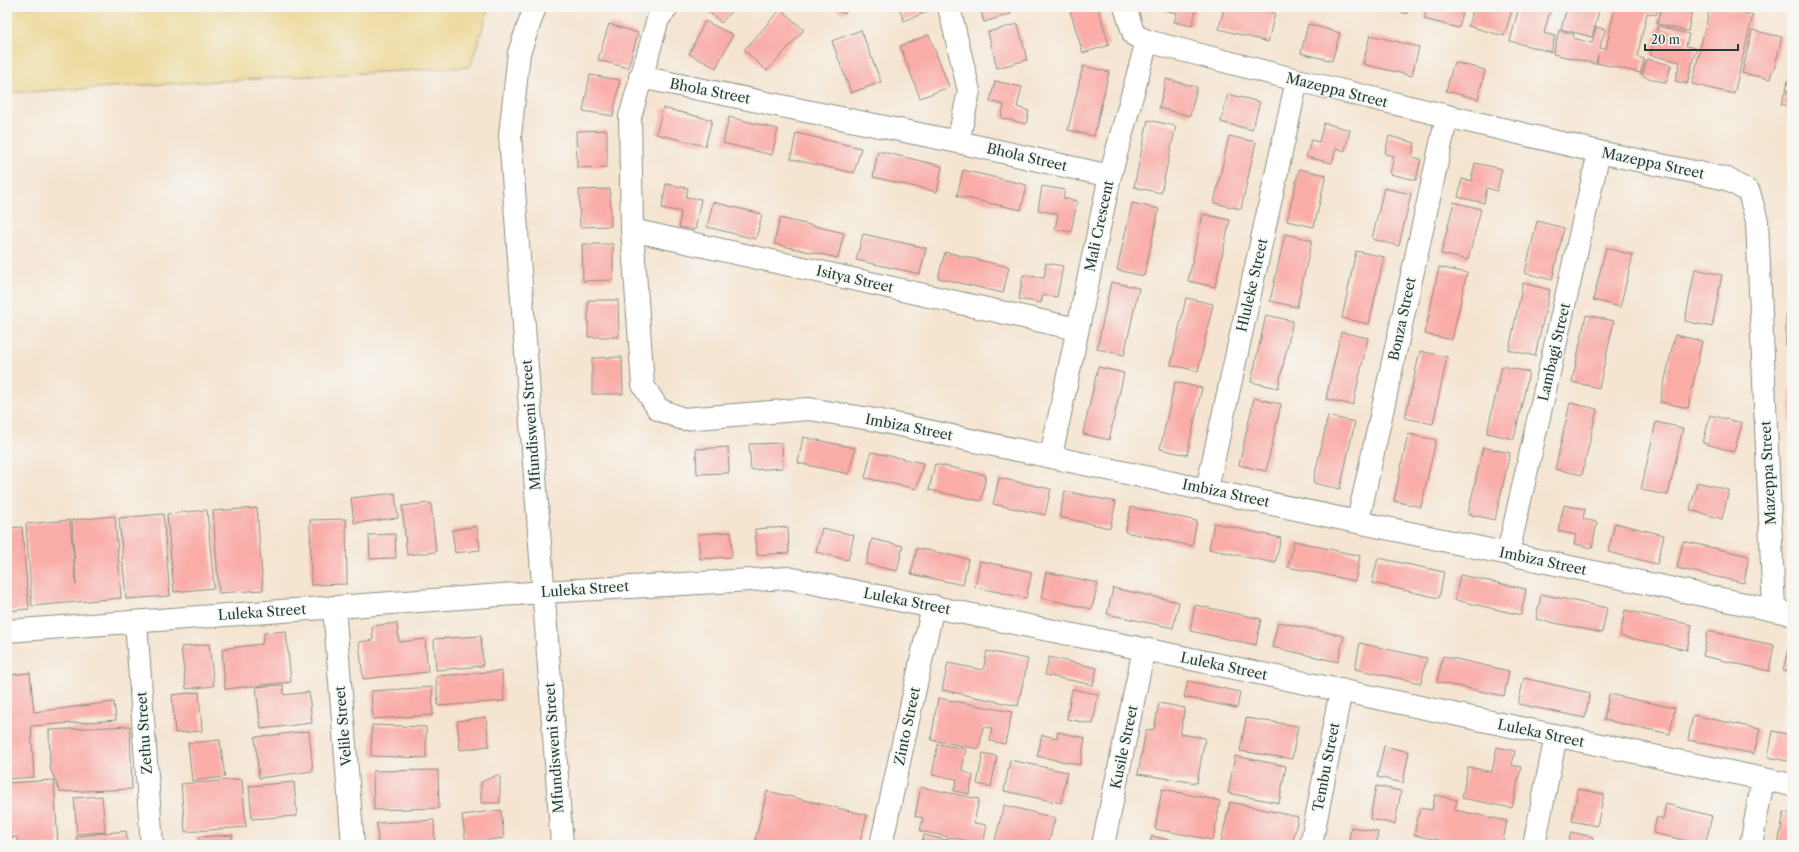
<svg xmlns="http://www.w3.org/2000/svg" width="1799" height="852" font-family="'Libre Caslon Text',serif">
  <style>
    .sand { fill: #eeda9e; stroke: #868c69 }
    .building { fill: #faaca7 }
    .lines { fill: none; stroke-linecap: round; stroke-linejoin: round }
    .minor-casing { stroke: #8a9082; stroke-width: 24 }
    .minor { stroke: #fff; stroke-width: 22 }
    .labels { text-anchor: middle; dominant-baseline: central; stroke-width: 3; stroke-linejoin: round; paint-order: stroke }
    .street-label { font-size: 14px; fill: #1f3d34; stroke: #f6f6f2 }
  </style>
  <rect width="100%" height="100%" fill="#f6f6f2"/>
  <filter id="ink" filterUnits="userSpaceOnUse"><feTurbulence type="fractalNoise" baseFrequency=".025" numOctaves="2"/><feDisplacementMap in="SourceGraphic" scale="8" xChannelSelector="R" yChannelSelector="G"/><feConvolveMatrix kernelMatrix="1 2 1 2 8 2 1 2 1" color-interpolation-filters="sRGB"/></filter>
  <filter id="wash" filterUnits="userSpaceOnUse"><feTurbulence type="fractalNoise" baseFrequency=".012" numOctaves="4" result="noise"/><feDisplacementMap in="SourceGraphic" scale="16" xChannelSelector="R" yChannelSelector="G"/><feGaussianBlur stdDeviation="0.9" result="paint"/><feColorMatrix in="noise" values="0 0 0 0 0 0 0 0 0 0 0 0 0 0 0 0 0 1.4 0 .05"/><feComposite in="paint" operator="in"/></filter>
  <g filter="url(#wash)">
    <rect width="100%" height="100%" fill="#f5e4d0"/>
    <!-- sand -->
    <path class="sand" d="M7,7h482l-19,60 -463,26z"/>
    <g id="blocks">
      <!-- building -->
      <path class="building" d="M704,7h31l-14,16z
        M830,7h18l-3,7z
        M899,7h34l1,2 -30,12z
        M980,7h29l2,7 -27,8z
        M1069,7h29l11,38 -26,8z
        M1159,7h38l-5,19 -18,-4 3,-9 -18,-4z
        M1224,7h28l23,6 -7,29 -49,-13z
        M1384,7h24l-1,7z
        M1427,7h37l-5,21 -35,-9z
        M1474,7h39l-9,29 -36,-10z
        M1519,7h32l-7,26 11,3 -4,16 -41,-11z
        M1567,7h33l-8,30 -31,-8z
        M1615,7h43l-2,8 -9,-2 -10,44 7,2 -3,14 -44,-10 1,-8 -2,9 -43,-10 6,-24 15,4 -1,4 19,5 4,-16 9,2 -5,19 6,1z
        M1661,7h32l-5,24 -31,-7z
        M1710,7h9l34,8 -19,79 -42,-10z
        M781,9l23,21 -37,41 -23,-21z
        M705,21l28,14 -17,33 -27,-14z
        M609,24l29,9 -10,35 -30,-8z
        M1018,24l9,36 -30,8 -9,-36z
        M1308,24l32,9 -8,28 -31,-8z
        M1658,26l31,8 -3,12 10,2 -9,36 -12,-3 5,-19 -30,-7z
        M861,30l20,52 -30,11 -19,-52z
        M1752,30l30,7 -8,33h-2l-2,9 -28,-6z
        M929,35l20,52 -29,11 -20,-52z
        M1370,35l49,12 -7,29 -49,-12z
        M1647,59l24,6 -5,18 -24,-7z
        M1454,62l31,8 -7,29 -32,-8z
        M1083,66l26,6 -15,64 -26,-6z
        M1791,66h1v25l-6,-1z
        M590,75l30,5 -7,36 -30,-5z
        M1166,79l31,8 -7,29 -31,-8z
        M995,81l27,6 -5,20 12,4 -3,13 -25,-6 3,-13 -14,-4z
        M1785,92l7,1v14l-11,-3z
        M1228,94l32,8 -8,28 -31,-8z
        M663,108l49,12 -7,26 -49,-12z
        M729,117l49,12 -6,26 -49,-12z
        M1148,120l28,6 -15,67 -27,-6z
        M1324,123l26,7 -5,21 -9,-3 -4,15 -26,-6 5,-17 8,2z
        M607,130v37l-30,1 -1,-37z
        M796,133l65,15 -7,25 -63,-14z
        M1229,136l27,6 -15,67 -27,-6z
        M1389,136l26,7 -3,14 9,2 -5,21 -26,-6 4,-18 -9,-2z
        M878,151l64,15 -5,26 -64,-15z
        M1475,163l27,6 -5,22 -10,-3 -3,15 -26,-6 4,-18 9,2z
        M1299,169l27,6 -12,52 -27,-6z
        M963,170l64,15 -6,25 -64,-14z
        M666,184l22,4 -2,9 15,2 -6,31 -16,-3 2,-15 -19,-4z
        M1042,186l23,4 -2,8 14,3 -6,31 -16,-3 3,-15 -20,-4z
        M1384,188l27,6 -12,52 -27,-7z
        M610,189l1,37 -31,1 -1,-37z
        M713,202l49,12 -6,25 -49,-12z
        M1454,202l27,7 -13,51 -27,-6z
        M1132,203l27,6 -15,67 -27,-6z
        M1203,214l27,6 -15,67 -27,-6z
        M780,218l64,15 -6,25 -64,-14z
        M1537,221l27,7 -12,52 -27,-7z
        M863,234l63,14 -6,26 -64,-14z
        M1285,234l27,6 -15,67 -27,-6z
        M582,244h31v36l-30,1z
        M1606,248l27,7 -13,52 -27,-7z
        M1356,251l28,6 -15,67 -27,-6z
        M945,252l64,15 -6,26 -65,-15z
        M1046,263l17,3 -6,31 -14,-2 -2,8 -22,-4 4,-24 21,3z
        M1439,267l28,6 -15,67 -27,-6z
        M1695,269l27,6 -10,52 -27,-6z
        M1111,282l28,6 -15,67 -27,-6z
        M1523,283l27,7 -15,66 -26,-6z
        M1186,298l27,6 -15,67 -27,-6z
        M588,300h30l1,37h-31z
        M1786,313h6v33h-6z
        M1266,315l27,6 -15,67 -27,-6z
        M1586,315l28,6 -15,67 -27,-6z
        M1341,332l27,6 -15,67 -27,-6z
        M1675,335l27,6 -14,67 -28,-6z
        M1420,351l27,6 -14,67 -28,-6z
        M622,357l1,37h-31v-36z
        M1502,366l27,6 -15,67 -27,-6z
        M1098,367l26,6 -15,67 -26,-6z
        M1175,382l27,6 -15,67 -27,-6z
        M1790,389h2v33h-2z
        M1254,398l27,6 -15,67 -27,-6z
        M1570,403l27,6 -15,66 -27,-6z
        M1710,415l32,8 -8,29 -31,-9z
        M1328,416l27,6 -15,67 -27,-6z
        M1656,422l27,6 -15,67 -27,-5z
        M1408,434l28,6 -15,67 -27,-6z
        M803,437l52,11 -6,26 -51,-11z
        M782,443l1,25 -32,2 -2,-26z
        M728,447l1,26 -32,1 -1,-25z
        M1483,447l27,6 -15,67 -27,-6z
        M871,452l52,11 -6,26 -52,-11z
        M935,464l51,11 -5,26 -52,-11z
        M999,478l52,11 -6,26 -52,-11z
        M1697,482l32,8 -7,29 -32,-9z
        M1065,491l51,11 -6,26 -51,-11z
        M395,493l3,25 -44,5 -3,-25z
        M431,503l5,49 -29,3 -5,-49z
        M1564,505l21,4 -2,10 14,3 -5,26 -18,-4 2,-9 -18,-4z
        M1131,507l66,14 -5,25 -67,-14z
        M257,508l6,82 -44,3 -6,-82z
        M207,510l7,78 -40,4 -7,-78z
        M163,514l7,82 -44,3 -7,-81z
        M115,516l6,82 -89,8 -6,-82 44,-4 6,65 -4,-65z
        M346,519l1,65 -36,1 -1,-65z
        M1214,523l67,15 -6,25 -66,-14z
        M1615,523l49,12 -7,29 -49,-12z
        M477,526l3,24 -25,3 -3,-23z
        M22,527l7,82 -22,2v-83z
        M788,527l1,26 -32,2 -2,-26z
        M822,528l32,7 -6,25 -32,-8z
        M731,532l1,25 -32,2 -2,-25z
        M395,534l1,24 -26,1 -1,-24z
        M872,539l31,7 -6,25 -31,-7z
        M1294,541l66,15 -5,25 -67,-14z
        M1683,541l66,15 -5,27 -67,-15z
        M917,548l51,11 -5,26 -52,-11z
        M1378,558l66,14 -5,26 -67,-15z
        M980,561l52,11 -6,26 -51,-11z
        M1046,572l52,11 -6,26 -51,-11z
        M1460,575l66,14 -5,26 -66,-15z
        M1113,588l66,14 -6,26 -66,-14z
        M1541,594l66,14 -5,25 -66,-14z
        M1195,605l66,14 -5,26 -66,-14z
        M1625,610l67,15 -5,25 -67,-14z
        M1278,622l66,14 -6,26 -66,-15z
        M397,623l2,19 26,-3 3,33 -65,7 -4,-37 14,-2 -1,-14z
        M286,631l5,51 -66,7 -3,-40 40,-5 2,-11z
        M1708,631l66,14 -5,26 -66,-15z
        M481,636l2,30 -47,4 -2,-31z
        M1360,643l67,15 -6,25 -66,-14z
        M209,644l5,42 -28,3 -5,-42z
        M1789,645l3,1v26l-9,-1z
        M987,651l41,8 -10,47 -76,-16 6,-27 35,7z
        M1443,656l66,15 -5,25 -67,-14z
        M1049,657l48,11 -4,17 -48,-10z
        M502,671l2,30 -66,5 -2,-30z
        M30,673l4,39 80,-10 2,18 -85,6 3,51 -27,2v-104z
        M1524,678l66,15 -5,25 -67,-14z
        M1188,681l52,11 -3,16 -53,-11z
        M283,685l1,10 25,-3 3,31 -51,6 -5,-42z
        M432,687l1,28 -60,4 -2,-28z
        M1072,689l26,5 -5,30 -26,-5z
        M199,692l3,39 -27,2 -3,-38z
        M1609,694l66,14 -5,26 -66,-14z
        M938,698l74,14 -7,32 -15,-3 2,-13 -9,-1 -4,22 -48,-9z
        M1159,703l26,5 -5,26 25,4 -8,45 -59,-9 8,-44 8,-1z
        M1693,715l67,14 -6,25 -66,-14z
        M486,717l3,29 -29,4 -3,-29z
        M1246,718l52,8 -6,33 -52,-8z
        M372,725l54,2v31l-55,-2z
        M130,726l2,63 -72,3 -10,-24 -1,-38z
        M309,731l4,40 -54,7 -4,-41z
        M1773,731l19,4v27l-24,-5z
        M1058,732l27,6 -5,27 -43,-9 5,-21 15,3z
        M220,740l5,37 -33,4 -4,-38z
        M938,744l28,5 -4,21 11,6 -4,18 -15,-3 3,-12 -25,-4z
        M1384,746l25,6 -6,31 -26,-6z
        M1497,747l18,4 -3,14 9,2 -9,41 -50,-10 6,-31 24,5z
        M983,753l14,3 -6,31 -14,-3z
        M1235,756l51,10 -7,37 -51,-10z
        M1010,760l57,12 -6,31 -57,-12z
        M438,770l1,38 -65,2 -1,-39z
        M500,774v29h-19v-21z
        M242,779l4,48 -61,5 -4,-48z
        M54,780l4,65h-40l-1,-8 -10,1v-55z
        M294,782l3,34 -45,3 -3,-33z
        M1376,786l25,5 -6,33 -25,-5z
        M921,787l58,12 -5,24 13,2 -4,19 -63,-13 3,-13 -8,-2z
        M1162,789l58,12 -7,39 -58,-11z
        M1578,789l26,5 -7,32 -25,-5z
        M767,791l100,24 -8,30h-105z
        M1435,795l22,5 -2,10 52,11 -5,24h-41l-47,-10 6,-27 12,2z
        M102,796l3,36 -28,2 -3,-36z
        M1230,802l68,15 -6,28h-55l-16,-3z
        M1666,804l46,12 -7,29 -52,-12 4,-16 6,2z
        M1004,805l51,13 -7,27 -54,-1z
        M501,810l3,28 -38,5 -4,-28z
        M1784,812l8,1v32h-14z
        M434,820l1,25h-57l-1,-22z
        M1351,827l27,5 -2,13h-28z
        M126,831l2,14h-51v-9z
        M1571,832l22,5 -2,8h-23z
        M233,835l-2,10h-32l-1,-8z
        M924,835l23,5v-1l25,6h-51z
        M1152,836l26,6v3h-29z"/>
    </g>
  </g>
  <g filter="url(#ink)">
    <use href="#blocks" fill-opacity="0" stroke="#8a9082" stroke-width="1"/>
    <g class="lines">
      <!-- minor casing -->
      <g class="minor-casing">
        <path id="minor" d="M535,7l-16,46 -9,82 52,710
          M667,7l-9,12 -28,98 2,113 11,155 15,24 25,10 126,-10 67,11 916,194
          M949,7l20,84 -11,51
          M1125,7l9,28 13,6 150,39 150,36 152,36 128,27 22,13 8,29 17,389
          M640,77l318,65 152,34
          M632,230l445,99
          M1051,456l59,-280 37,-135
          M1207,489l90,-409
          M1358,521l89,-405
          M1508,553l91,-401
          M334,607l19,238
          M136,622l16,223
          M7,631l536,-39 245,-14 356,71 648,136
          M881,845l52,-239
          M1103,845l41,-196
          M1311,845l30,-155
          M1534,845l22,-109
          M1751,845l12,-66"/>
      </g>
      <!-- minor -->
      <use href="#minor" class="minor"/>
    </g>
  </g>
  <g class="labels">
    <!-- street labels -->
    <g class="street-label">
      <text transform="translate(1337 90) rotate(14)">Mazeppa Street</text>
      <text transform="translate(710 91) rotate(11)">Bhola Street</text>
      <text transform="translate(1027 157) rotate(13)">Bhola Street</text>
      <text transform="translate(1653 163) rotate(12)">Mazeppa Street</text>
      <text transform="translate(1099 226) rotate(-78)">Mali Crescent</text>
      <text transform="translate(855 279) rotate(13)">Isitya Street</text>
      <text transform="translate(1252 285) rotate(-77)">Hluleke Street</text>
      <text transform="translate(1402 319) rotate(-78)">Bonza Street</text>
      <text transform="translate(1554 352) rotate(-77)">Lambagi Street</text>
      <text transform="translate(531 425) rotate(-94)">Mfundisweni Street</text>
      <text transform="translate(909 427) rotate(11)">Imbiza Street</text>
      <text transform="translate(1768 473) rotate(-93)">Mazeppa Street</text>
      <text transform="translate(1226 493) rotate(12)">Imbiza Street</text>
      <text transform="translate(1543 561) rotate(12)">Imbiza Street</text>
      <text transform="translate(585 589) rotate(-4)">Luleka Street</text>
      <text transform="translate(907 601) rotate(11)">Luleka Street</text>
      <text transform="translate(262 612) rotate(-4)">Luleka Street</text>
      <text transform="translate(1224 666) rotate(12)">Luleka Street</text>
      <text transform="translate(343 726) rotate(-95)">Velile Street</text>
      <text transform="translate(907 726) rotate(-78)">Zinto Street</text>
      <text transform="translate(144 733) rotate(-94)">Zethu Street</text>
      <text transform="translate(1541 733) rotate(12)">Luleka Street</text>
      <text transform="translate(1124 747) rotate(-78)">Kusile Street</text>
      <text transform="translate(554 748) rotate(-94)">Mfundisweni Street</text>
      <text transform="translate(1326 767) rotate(-79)">Tembu Street</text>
    </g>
  </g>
  <!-- margin -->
  <rect width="1799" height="852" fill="none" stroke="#f6f6f2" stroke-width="24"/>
  <!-- scale -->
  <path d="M1645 44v6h93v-6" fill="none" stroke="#1f3d34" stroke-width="2"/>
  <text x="1651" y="44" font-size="12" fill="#1f3d34" stroke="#f6f6f2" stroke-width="3" paint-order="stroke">20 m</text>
</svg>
